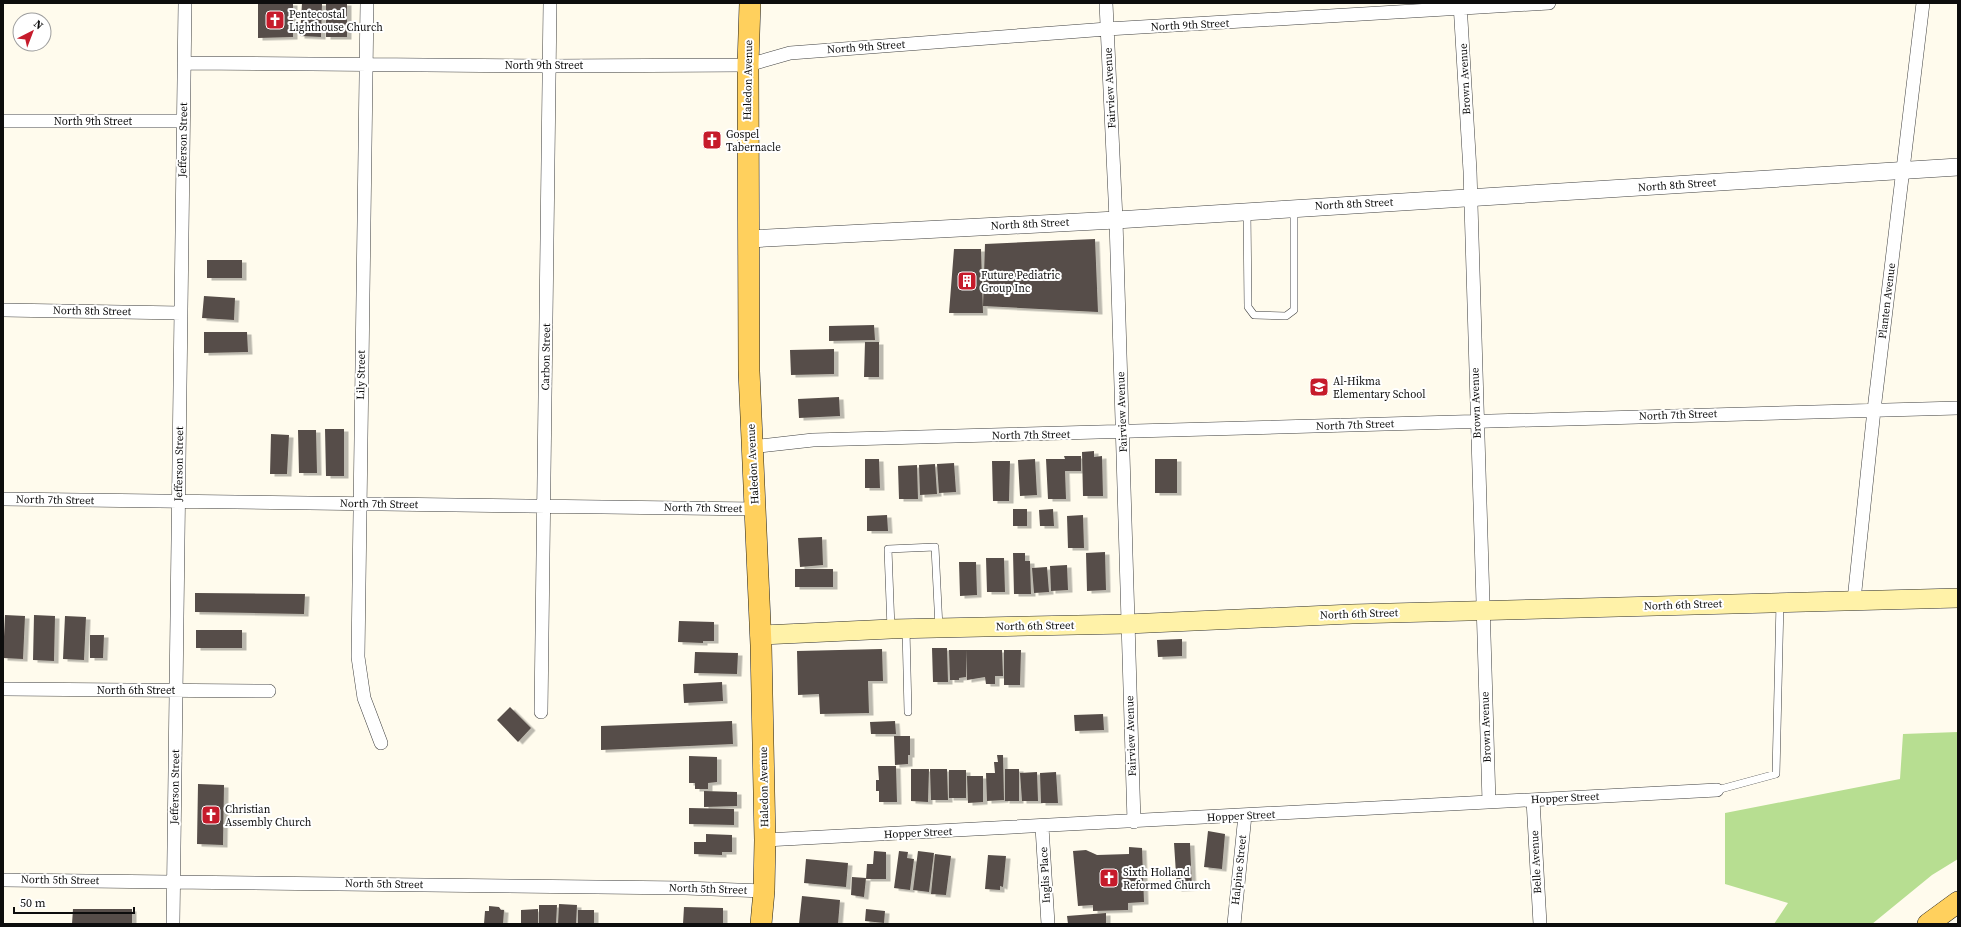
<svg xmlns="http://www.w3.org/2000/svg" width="1961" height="927" font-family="'Source Serif 4',serif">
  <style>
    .forest { fill: #b7de91 }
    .building { fill: #564d48; filter: url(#shadow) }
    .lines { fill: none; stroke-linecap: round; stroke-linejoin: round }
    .service-casing { stroke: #404040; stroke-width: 8 }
    .minor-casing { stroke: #404040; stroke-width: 14 }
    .tertiary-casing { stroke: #404040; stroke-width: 18 }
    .secondary-casing { stroke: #2f2f2f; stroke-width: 20 }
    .primary-casing { stroke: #1e1e1e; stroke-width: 22 }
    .service { stroke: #fff; stroke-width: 7 }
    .minor { stroke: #fff; stroke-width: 13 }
    .tertiary { stroke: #fff; stroke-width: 17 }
    .secondary { stroke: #fff2a8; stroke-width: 19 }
    .primary { stroke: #ffd05d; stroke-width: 21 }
    .labels { text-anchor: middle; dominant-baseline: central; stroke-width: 4; stroke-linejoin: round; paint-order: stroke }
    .poi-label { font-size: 11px; fill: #0d0d0d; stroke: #fff; text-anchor: start }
    .street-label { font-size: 11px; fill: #0d0d0d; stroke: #fff }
  </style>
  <defs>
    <filter id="shadow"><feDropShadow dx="4.5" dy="2.5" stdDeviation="0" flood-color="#0004"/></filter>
  </defs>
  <rect width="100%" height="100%" fill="#fffbed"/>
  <!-- forest -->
  <path class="forest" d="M1958,732v127l-26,16 -60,49h-98l14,-21 -63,-19v-71l175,-34 3,-45z"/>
  <!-- building -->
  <path class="building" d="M258,3h35v34l-35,1z
    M302,3h20l-1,34 -21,-1z
    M326,3h21v34h-21z
    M1095,239l3,73 -115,-6 2,-62z
    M954,249h27l2,64h-34z
    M207,260h35v18h-35z
    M204,296l31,2 -1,22 -32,-2z
    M874,325l1,15 -46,1v-15z
    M204,332h43l1,20 -44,1z
    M865,342h14v35h-15z
    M834,349v25l-43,1 -1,-25z
    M839,397l1,19 -41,2 -1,-19z
    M325,429h19v47h-18z
    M298,430h18l1,43h-18z
    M271,434l18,1 -2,39h-17z
    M1094,451v6l8,-1 1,40h-20l-1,-44z
    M1064,456h17v15h-16l1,28h-18l-2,-40h19z
    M865,459h14l1,29h-15z
    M1035,459l2,36 -17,1 -2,-36z
    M1155,459h22v34h-22z
    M992,461h18l-1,40h-16z
    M954,463l2,29 -17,1 -2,-29z
    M935,464l2,30 -17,1 -1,-30z
    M917,465l1,34h-19l-1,-33z
    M1013,509h14v17h-14z
    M1053,509l1,17h-14l-1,-16z
    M887,515l1,16h-21v-15z
    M1083,515l1,33h-16l-1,-32z
    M822,537l1,28 -23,2 -2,-29z
    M1105,552l1,38 -19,1 -1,-38z
    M1013,553h12v8h5l1,33h-17z
    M986,558h18l1,34h-18z
    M959,562h17l1,33 -17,1z
    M1067,565l1,25 -17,1 -1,-25z
    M1047,567l2,25 -15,1 -2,-25z
    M795,569h38v18h-38z
    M195,593l110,1 -1,20 -109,-2z
    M5,615l20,1 -2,43 -20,-1z
    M34,615l21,1 -1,45 -21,-1z
    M65,616l21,1 -2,43 -21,-1z
    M679,621l35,1v19h-11v2l-25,-1z
    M196,630h46v18h-46z
    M90,635h14l-1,23h-13z
    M1182,639v17l-24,1 -1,-17z
    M932,648h15l1,34h-15z
    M882,649l1,32h-15l1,32 -49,1 -1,-20 -21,1 -1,-44z
    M949,650h17v27l-7,1v2h-9z
    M966,650h36l1,26h-8v8h-9l-1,-7 -18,3z
    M1004,650h17l-1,35h-16z
    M695,652l43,1 -1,21 -43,-1z
    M722,682l1,19 -39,2 -1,-19z
    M510,707l21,21 -13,14 -21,-22z
    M1103,714l1,16 -29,1 -1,-16z
    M732,721l1,23 -132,6v-24z
    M895,721l1,13h-25l-1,-12z
    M894,736h16v19h-2v9l-13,1z
    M997,755h6l1,45 -17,1 -1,-28h9l-1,-11h4z
    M689,756l28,1v25l-9,1v6h-13v-6h-6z
    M878,766h18l1,36h-18v-11h-3v-11h3z
    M911,769h18l-1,33 -17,-1z
    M930,769h17l1,31h-17z
    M1005,769h14v32h-14z
    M949,770h17v28h-17z
    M1037,772l1,29h-16l-2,-28z
    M1056,772l2,31h-17l-1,-30z
    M967,776h16v26l-15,1z
    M198,784l26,1 -1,60 -26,-1z
    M704,791l33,1v14l-33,1z
    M689,808l45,1v16l-45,-1z
    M1208,831l17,3 -3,35 -18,-2z
    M706,834l26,1v17h-10v3l-28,-1v-12h12z
    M1174,843h16l2,45 -15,1z
    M1129,847l13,1 2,54 -16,1v7l-35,1v-6l-15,1 -5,-55 13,-1 11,5 32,-1z
    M874,851l12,1v27h-20l1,-15h6z
    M899,851l9,1 -1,6 7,1 -4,31 -16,-2z
    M918,851l16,2 -5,39 -16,-2z
    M935,854l16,2 -5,39 -15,-1z
    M988,855l18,1 -3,31 -3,-1v4l-15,-1z
    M806,859l42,4 -2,24 -42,-4z
    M852,877l14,1 -2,19 -13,-2z
    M802,896l38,4 -2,24h-39z
    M559,904l18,1 -1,19h-18z
    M539,905h18l-1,19h-17z
    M489,906l10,1 2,3h3l-1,14h-19l1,-13h4z
    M684,907l39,1v16h-40z
    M73,909h59v15h-60z
    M538,909v15h-17v-14z
    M866,909l19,2 -1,12 -19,-2z
    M578,910h16v14h-16z
    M1106,913v11h-38l-1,-8z"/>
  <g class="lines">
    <!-- service casing -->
    <g class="service-casing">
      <path id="service" d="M1247,211l1,96 6,8 32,1 8,-6v-101
        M891,629l-3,-80 47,-2 4,81
        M906,629l2,83
        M1717,790l59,-16 4,-172"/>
    </g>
    <!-- minor casing -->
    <g class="minor-casing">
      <path id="minor" d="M367,3l-9,654 6,41 17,45
        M1106,3l10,217 18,602
        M1460,3l10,168 19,631
        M184,63l365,3 199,-1 42,-12 317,-24 442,-26
        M3,121h180
        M3,310l178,3
        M751,447l62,-7 1145,-32
        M3,499l753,10
        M1854,600l20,-190 49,-407
        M3,689l266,2
        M541,712l9,-709
        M1533,800l7,124
        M1042,827l6,97
        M765,840l952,-50
        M3,880l682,8 79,3
        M173,924l12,-921
        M1234,924l11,-109"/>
    </g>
    <!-- tertiary casing -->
    <g class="tertiary-casing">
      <path id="tertiary" d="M749,239l367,-19 842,-53"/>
    </g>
    <!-- secondary casing -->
    <g class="secondary-casing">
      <path id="secondary" d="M760,635l131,-6 236,-5 225,-10 606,-16"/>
    </g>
    <!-- primary casing -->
    <g class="primary-casing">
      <path id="primary" d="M750,3l-2,62 1,306 12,274 4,195 -1,51 -3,33
        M1928,924l30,-22"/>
    </g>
    <!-- service -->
    <use href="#service" class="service"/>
    <!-- minor -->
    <use href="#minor" class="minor"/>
    <!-- tertiary -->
    <use href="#tertiary" class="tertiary"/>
    <!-- secondary -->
    <use href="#secondary" class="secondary"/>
    <!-- primary -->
    <use href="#primary" class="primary"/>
  </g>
  <!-- icons -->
  <defs>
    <g id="church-square" transform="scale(1)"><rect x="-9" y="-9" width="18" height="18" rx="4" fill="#c61b2b" stroke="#fff"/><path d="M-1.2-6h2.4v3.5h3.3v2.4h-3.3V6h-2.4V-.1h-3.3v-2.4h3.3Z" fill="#fff"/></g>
    <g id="building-square" transform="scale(1)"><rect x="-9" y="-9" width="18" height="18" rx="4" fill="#c61b2b" stroke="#fff"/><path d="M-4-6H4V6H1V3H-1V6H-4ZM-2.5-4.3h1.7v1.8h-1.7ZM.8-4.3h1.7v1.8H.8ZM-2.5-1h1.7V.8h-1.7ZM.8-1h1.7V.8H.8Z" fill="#fff"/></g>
    <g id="school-square" transform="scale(1)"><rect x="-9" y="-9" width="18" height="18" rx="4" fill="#c61b2b" stroke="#fff"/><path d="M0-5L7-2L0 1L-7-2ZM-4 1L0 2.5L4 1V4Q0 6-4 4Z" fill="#fff"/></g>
  </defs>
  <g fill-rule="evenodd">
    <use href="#church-square" x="275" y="20"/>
    <use href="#church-square" x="712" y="140"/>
    <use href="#building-square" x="967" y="281"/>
    <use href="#school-square" x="1319" y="387"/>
    <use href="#church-square" x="211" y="815"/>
    <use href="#church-square" x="1109" y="878"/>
  </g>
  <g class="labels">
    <!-- poi labels -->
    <g class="poi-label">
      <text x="289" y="14">Pentecostal<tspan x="289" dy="13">Lighthouse Church</tspan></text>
      <text x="726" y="134">Gospel<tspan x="726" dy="13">Tabernacle</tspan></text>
      <text x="981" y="275">Future Pediatric<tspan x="981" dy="13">Group Inc</tspan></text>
      <text x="1333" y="381">Al-Hikma<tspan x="1333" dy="13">Elementary School</tspan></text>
      <text x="225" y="809">Christian<tspan x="225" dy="13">Assembly Church</tspan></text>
      <text x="1123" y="872">Sixth Holland<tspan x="1123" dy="13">Reformed Church</tspan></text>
    </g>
    <!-- street labels -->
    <g class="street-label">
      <text transform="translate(1190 25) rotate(-3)">North 9th Street</text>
      <text transform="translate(866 47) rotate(-4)">North 9th Street</text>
      <text x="544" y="65">North 9th Street</text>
      <text transform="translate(1465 79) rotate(-93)">Brown Avenue</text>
      <text transform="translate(748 80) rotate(-89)">Haledon Avenue</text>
      <text transform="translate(1110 88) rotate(-93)">Fairview Avenue</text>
      <text x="93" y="121">North 9th Street</text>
      <text transform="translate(183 140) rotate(-89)">Jefferson Street</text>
      <text transform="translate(1677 185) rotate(-4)">North 8th Street</text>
      <text transform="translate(1354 204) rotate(-3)">North 8th Street</text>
      <text transform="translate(1030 224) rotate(-3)">North 8th Street</text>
      <text transform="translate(1887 301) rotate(-83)">Planten Avenue</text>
      <text transform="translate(92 311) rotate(1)">North 8th Street</text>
      <text transform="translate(546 357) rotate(-89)">Carbon Street</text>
      <text transform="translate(361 375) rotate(-89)">Lily Street</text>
      <text transform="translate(1476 403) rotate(-92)">Brown Avenue</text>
      <text transform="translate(1122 412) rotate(-92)">Fairview Avenue</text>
      <text transform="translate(1678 415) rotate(-2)">North 7th Street</text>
      <text transform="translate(1355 425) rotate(-2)">North 7th Street</text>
      <text transform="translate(1031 435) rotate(-1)">North 7th Street</text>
      <text transform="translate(179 464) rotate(-89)">Jefferson Street</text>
      <text transform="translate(753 464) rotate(-93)">Haledon Avenue</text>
      <text transform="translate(55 500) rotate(1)">North 7th Street</text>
      <text transform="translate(379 504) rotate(1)">North 7th Street</text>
      <text transform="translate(703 508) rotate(1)">North 7th Street</text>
      <text transform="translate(1683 605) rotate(-2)">North 6th Street</text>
      <text transform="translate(1359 614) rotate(-2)">North 6th Street</text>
      <text transform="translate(1035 626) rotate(-1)">North 6th Street</text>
      <text x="136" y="690">North 6th Street</text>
      <text transform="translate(1486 727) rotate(-92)">Brown Avenue</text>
      <text transform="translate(1131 736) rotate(-92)">Fairview Avenue</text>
      <text transform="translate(175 787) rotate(-89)">Jefferson Street</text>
      <text transform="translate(764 787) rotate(-91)">Haledon Avenue</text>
      <text transform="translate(1565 798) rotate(-3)">Hopper Street</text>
      <text transform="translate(1241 816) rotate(-3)">Hopper Street</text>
      <text transform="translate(918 833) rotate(-3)">Hopper Street</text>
      <text transform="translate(1536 862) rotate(-93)">Belle Avenue</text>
      <text transform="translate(1239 870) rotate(-84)">Halpine Street</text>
      <text transform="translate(1045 875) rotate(-93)">Inglis Place</text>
      <text transform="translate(60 880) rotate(1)">North 5th Street</text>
      <text transform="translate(384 884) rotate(1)">North 5th Street</text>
      <text transform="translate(708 889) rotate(2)">North 5th Street</text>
    </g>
  </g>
  <!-- border -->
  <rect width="1961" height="927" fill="none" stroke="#0d0d0d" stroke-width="8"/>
  <!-- north arrow -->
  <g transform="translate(32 32) rotate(42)"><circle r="19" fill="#ffffff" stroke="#9e9e9e"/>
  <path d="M0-3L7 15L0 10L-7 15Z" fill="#c61b2b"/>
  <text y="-6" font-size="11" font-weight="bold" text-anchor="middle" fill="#0d0d0d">N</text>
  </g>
  <!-- scale -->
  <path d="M14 907v6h120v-6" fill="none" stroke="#0d0d0d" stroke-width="2"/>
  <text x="20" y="907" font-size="12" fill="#0d0d0d" stroke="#ffffff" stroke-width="3" paint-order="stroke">50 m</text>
</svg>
